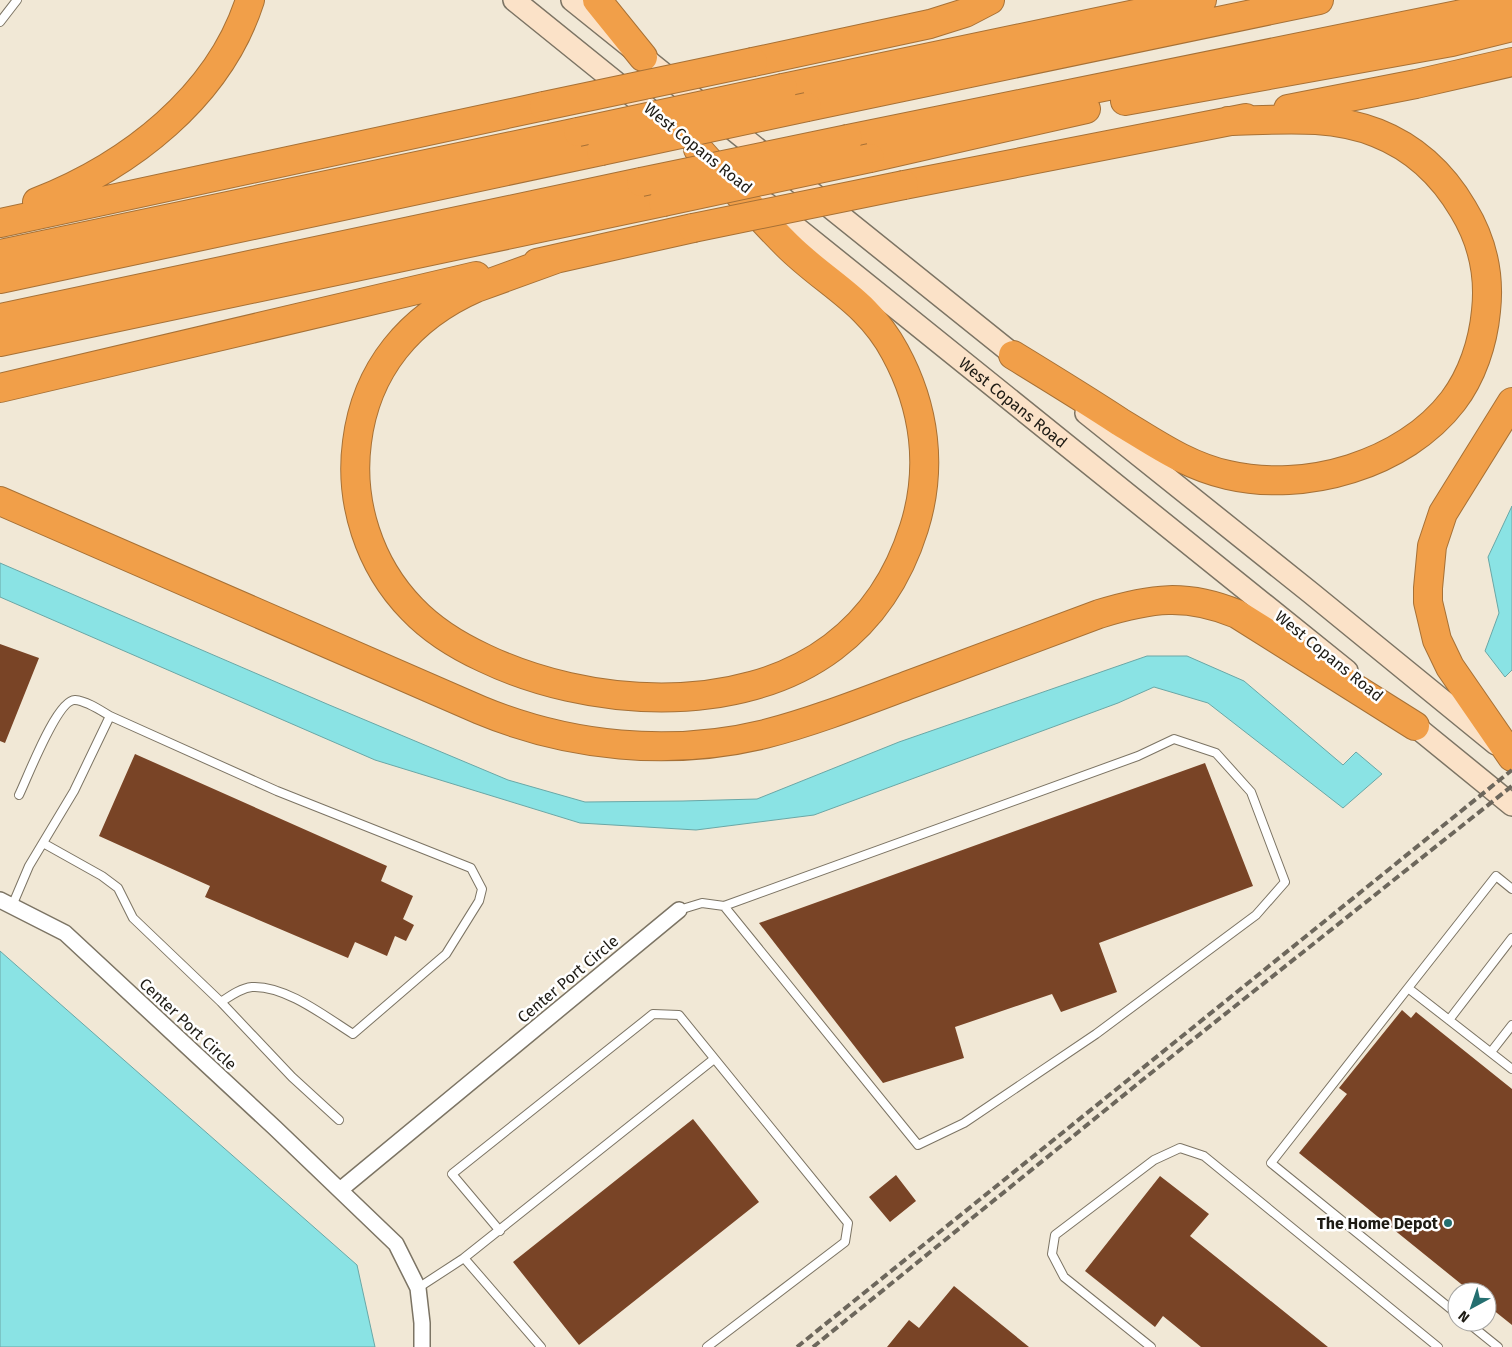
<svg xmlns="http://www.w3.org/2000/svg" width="1512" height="1347" font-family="'Fira Sans',sans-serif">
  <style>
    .water { fill: #8ae3e4; stroke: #6aa7a6 }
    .building { fill: #794426 }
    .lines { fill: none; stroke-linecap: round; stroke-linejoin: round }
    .lane-casing { stroke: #7c7464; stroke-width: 10 }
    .street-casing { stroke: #7c7464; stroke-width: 18 }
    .secondary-casing { stroke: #7c7464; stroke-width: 24 }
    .highway-casing { stroke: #a77136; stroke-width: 30 }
    .lane { stroke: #fff; stroke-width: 8 }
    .street { stroke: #fff; stroke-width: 15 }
    .secondary { stroke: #fbe2c8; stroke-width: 21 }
    .highway { stroke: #f19f49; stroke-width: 28 }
    .rail { stroke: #6d675c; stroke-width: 4; stroke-dasharray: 8 4; stroke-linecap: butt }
    .highway-bridge-casing { stroke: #a77136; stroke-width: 30; stroke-linecap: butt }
    .highway-bridge { stroke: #f19f49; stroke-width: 28 }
    .poi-dot { fill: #246f70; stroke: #fff; stroke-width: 2 }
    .labels { text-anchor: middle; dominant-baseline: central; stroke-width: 5; stroke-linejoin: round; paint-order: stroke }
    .street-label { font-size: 16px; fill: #1e1b14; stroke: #fff }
    .poi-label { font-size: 16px; font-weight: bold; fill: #1e1b14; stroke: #fff; text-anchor: end }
  </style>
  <rect width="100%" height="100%" fill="#f1e8d6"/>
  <!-- water -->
  <path class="water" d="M1512,506v164l-7,7 -20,-26 14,-38 -11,-56z
    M0,563l327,141 181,76 77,22 98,-1 74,-2 142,-57 248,-86h40l57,25 99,84 13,-13 26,22 -39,34 -135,-105 -54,-16 -36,16 -304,112 -118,15 -116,-7 -205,-63 -375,-163z
    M0,951l357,314 18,82h-375z"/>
  <!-- building -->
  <path class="building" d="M0,644l39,14 -34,85 -5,-2z
    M135,754l252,112 -6,15 32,15 -10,23 11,6 -8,16 -11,-5 -8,20 -32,-14 -7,16 -143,-61 5,-11 -111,-50z
    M1205,763l48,123 -154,57 18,49 -56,20 -9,-18 -97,33 9,31 -81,25 -124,-160z
    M1402,1010l9,8 5,-6 96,77v236l-25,-20v-13h-16l-172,-139 48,-59 -8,-6z
    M693,1119l66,83 -180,143 -66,-83z
    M896,1175l20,26 -26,21 -21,-25z
    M1160,1176l49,38 -19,22 138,111h-127l-38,-31 -8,11 -70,-56z
    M954,1286l75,61h-142l22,-27 10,8z"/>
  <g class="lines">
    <!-- lane casing -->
    <g class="lane-casing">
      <path id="lane" d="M0,22l17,-22
        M19,795c8,-16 38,-96 56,-95 12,1 25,10 35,16
        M43,843l59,33 16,12 15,30 88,84
        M12,906l17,-40 45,-75 36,-75 167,75 194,77 11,21 -3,12 -33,53 -93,80c-27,-17 -68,-49 -101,-47 -11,1 -22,9 -31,15l71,75 47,43
        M679,910l23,-7 22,3 414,-150 36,-17 42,14 35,39 34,90 -29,33 -160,119 -132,89 -46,22 -194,-239
        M1408,988l88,-112 16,13
        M1449,1020l63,-82
        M1491,1052l21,-27
        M500,1231l-48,-57 201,-160 26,1 169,208 -3,19 -138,105
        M464,1258l250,-199
        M418,1288l46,-30 77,89
        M1457,1314l-186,-151 137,-175 104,81
        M1467,1322l31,25
        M1151,1347l-87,-70 -12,-23 3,-19 99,-75 26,-12 24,8 234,191"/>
    </g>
    <!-- street casing -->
    <g class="street-casing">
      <path id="street" d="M0,900l65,33 210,195 121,116 22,44 4,35v24
        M340,1190l339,-280"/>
    </g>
    <!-- secondary casing -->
    <g class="secondary-casing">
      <g id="secondary">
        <path d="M514,0l151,122"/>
        <path d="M572,0l453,364"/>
        <path id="s1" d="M767,204l580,467"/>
        <path d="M1086,413l225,180 185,151"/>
        <path d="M1404,717l108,88"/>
      </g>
    </g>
    <!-- highway casing -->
    <g class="highway-casing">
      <path id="highway" d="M597,0l46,57
        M753,62l177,-38 35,-11 25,-13
        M783,88l419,-88
        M1125,101l327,-59 60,-15
        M807,107l512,-107
        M1288,109l128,-25 96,-22
        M848,139l614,-125 50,-13
        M870,158l216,-49
        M904,185l342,-67
        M37,202c92,-36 182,-105 213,-202
        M0,223l544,-117
        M0,254l578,-122
        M556,259l-80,29c-66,29 -110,81 -119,154 -8,60 12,123 55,167 20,21 46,37 72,49 102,49 255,60 349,-11 41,-31 66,-71 81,-119 19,-60 11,-121 -19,-176 -27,-51 -70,-69 -108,-107 -31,-31 -60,-64 -89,-96
        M537,263l156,-35
        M0,279l601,-128
        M0,318l641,-136
        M0,342l663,-140
        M1013,355c36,22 72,44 107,67 35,21 67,44 108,53 77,18 176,-10 225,-74 19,-25 30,-58 33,-90 4,-36 -4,-71 -23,-102 -20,-34 -48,-61 -86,-76 -47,-19 -99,-13 -149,-12
        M0,388l476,-112
        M1512,402l-69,111 -11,33 -4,42v14l9,38 13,27 62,90
        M0,501l480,209c89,37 190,47 285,24 50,-13 98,-32 146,-50 63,-23 126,-47 188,-70 52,-16 87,-21 138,0l178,112"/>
    </g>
    <!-- lane -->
    <use href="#lane" class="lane"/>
    <!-- street -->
    <use href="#street" class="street"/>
    <!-- secondary -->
    <use href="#secondary" class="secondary"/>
    <!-- highway -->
    <use href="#highway" class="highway"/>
    <!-- rail -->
    <path class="rail" d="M797,1347l715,-577
      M813,1347l343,-278 356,-283"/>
    <!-- highway-bridge casing -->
    <g class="highway-bridge-casing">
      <path id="highway-bridge" d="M544,106l209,-44
        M578,132l205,-44
        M601,151l206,-44
        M641,182l207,-43
        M663,202l207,-44
        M693,228l211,-43"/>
    </g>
    <!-- highway-bridge -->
    <use href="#highway-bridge" class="highway-bridge"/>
  </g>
  <!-- markers -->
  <circle class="poi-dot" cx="1448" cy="1223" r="5"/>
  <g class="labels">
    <!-- street labels -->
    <g class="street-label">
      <text transform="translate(698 148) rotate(39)">West Copans Road</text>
      <text stroke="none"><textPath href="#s1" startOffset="316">West Copans Road</textPath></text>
      <text transform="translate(1329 656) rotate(39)">West Copans Road</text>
      <text transform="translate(568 979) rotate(-40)">Center Port Circle</text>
      <text transform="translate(188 1024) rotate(43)">Center Port Circle</text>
    </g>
    <!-- poi labels -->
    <g class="poi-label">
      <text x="1438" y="1223">The Home Depot</text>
    </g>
  </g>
  <!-- north arrow -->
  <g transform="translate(1472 1307) rotate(220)"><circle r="24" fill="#ffffff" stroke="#a5a4a1"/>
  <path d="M0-4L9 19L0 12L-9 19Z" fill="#246f70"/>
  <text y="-8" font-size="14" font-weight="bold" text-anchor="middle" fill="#1e1b14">N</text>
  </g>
</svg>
